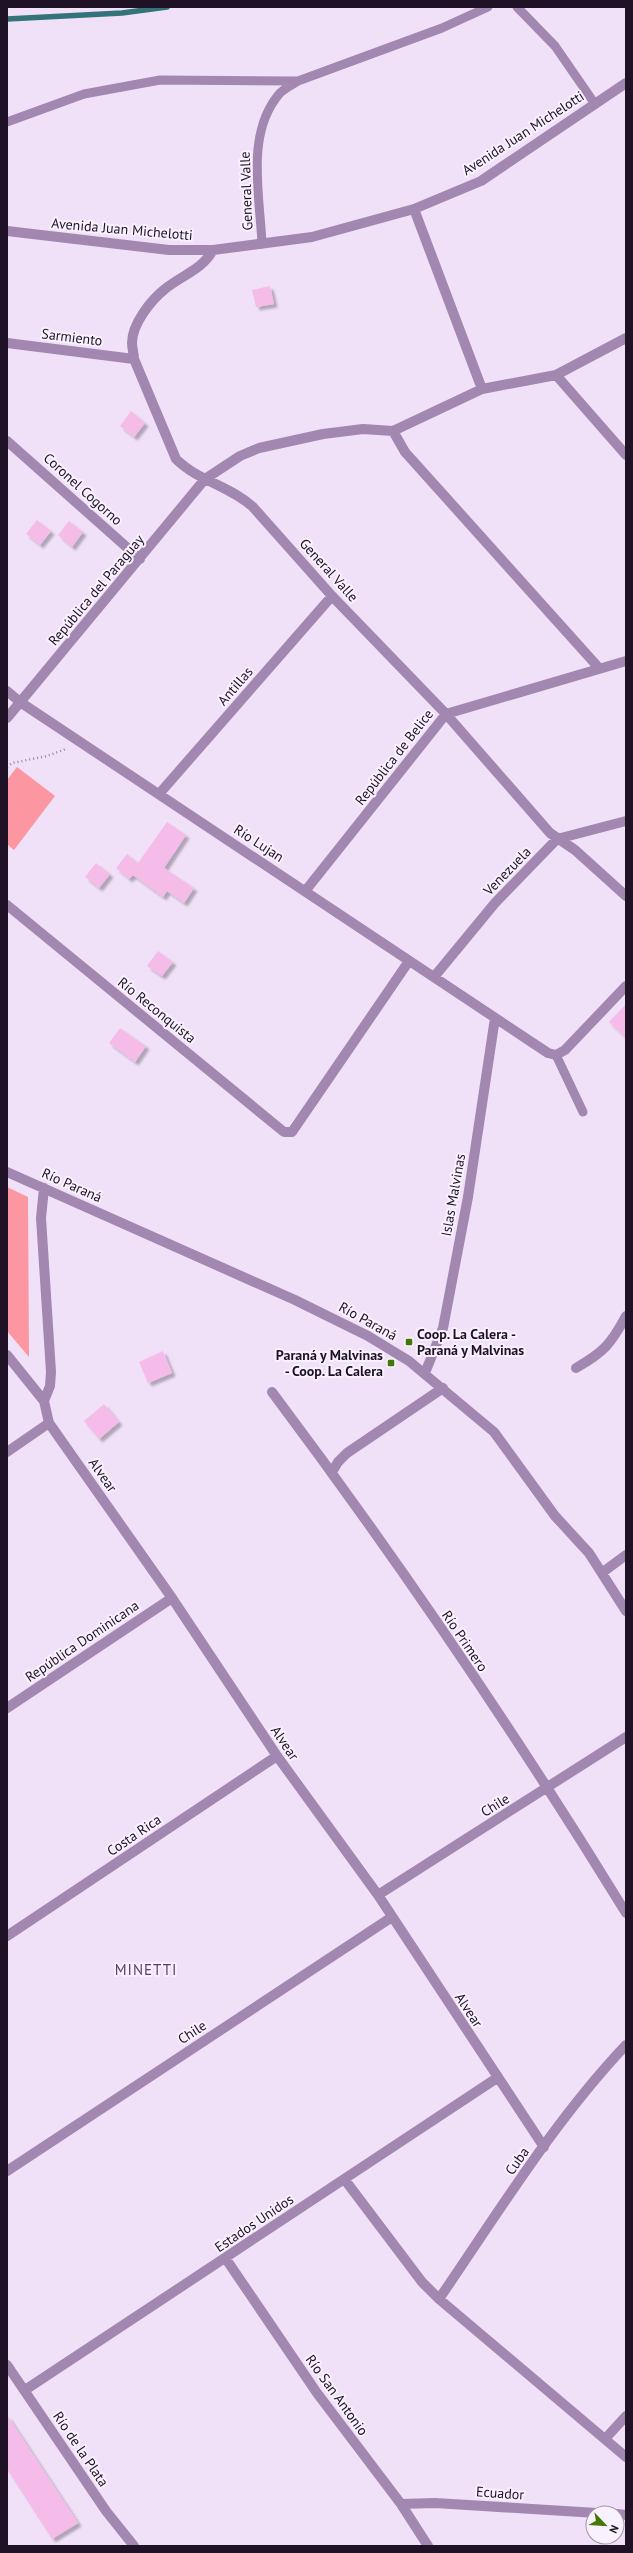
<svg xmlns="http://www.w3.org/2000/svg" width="633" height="2553" font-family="'PT Sans',sans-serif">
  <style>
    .green { fill: #fc96a1 }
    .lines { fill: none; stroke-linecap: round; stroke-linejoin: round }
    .stream { stroke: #347479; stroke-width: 5.5 }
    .building { fill: #f5bbe9; filter: url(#shadow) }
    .path { stroke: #97899e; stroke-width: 2.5; stroke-dasharray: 1 3; stroke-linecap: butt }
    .service { stroke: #a287b0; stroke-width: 9 }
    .minor { stroke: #a287b0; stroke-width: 10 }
    .poi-dot { fill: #437807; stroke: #f9f1fd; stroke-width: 1.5 }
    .labels { text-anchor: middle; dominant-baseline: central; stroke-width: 4; stroke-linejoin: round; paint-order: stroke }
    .street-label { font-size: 14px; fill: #1f1226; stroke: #f9f1fd }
    .poi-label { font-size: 14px; font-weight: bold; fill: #1f1226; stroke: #f9f1fd; text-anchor: start }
    .neighbourhood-label { font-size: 15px; letter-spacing: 1px; fill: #5b3b6b; stroke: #f9f1fd }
  </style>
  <defs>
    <filter id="shadow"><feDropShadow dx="3.5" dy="3.5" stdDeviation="1" flood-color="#0004"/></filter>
  </defs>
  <rect width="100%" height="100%" fill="#f0e1f8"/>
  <!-- green -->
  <path class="green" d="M17,767l38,29 -41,54 -7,-6v-64z
    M7,1187l21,10 1,160 -22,-26z"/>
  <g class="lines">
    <!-- stream -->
    <path class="stream" d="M7,19l115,-6 45,-6"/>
  </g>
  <!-- building -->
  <path class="building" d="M270,286l4,18 -18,3 -4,-17z
    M131,411l14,12 -11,14 -14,-11z
    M37,520l14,11 -11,14 -14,-11z
    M69,521l14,11 -11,15 -14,-12z
    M167,822l19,13 -22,33 30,20 -10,15 -17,-12 -4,6 -30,-22 -4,4 -13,-11 11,-14 11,9z
    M96,863l14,11 -11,14 -14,-11z
    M158,951l15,11 -11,14 -15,-10z
    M626,1004v34l-17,-16z
    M120,1028l26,18 -11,16 -26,-19z
    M163,1351l9,22 -24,10 -9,-21z
    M104,1404l15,18 -20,17 -15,-18z
    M7,2415l71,108 -26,16 -45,-70z"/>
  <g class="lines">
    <!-- path -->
    <path class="path" d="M7,767l5,-4 35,-7 19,-7"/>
    <!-- service -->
    <path class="service" d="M517,7l38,39 40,58
      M7,122l77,-28 76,-14 138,1 144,-53 46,-21
      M262,244c-2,-49 -17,-111 18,-151 5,-5 12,-8 18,-12
      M556,1055l27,57"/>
    <!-- minor -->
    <path class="minor" d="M414,209l68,180
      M7,231l162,19h44l99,-13 102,-28 67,-28 145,-98
      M213,250c-11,20 -31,25 -48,39 -14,11 -33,35 -33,54 0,5 2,11 2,16l42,100c22,22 54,27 77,48l79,89 114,118 104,119 25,17 51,46
      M7,343l127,16
      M556,375l70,80
      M393,431l12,21 194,216
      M7,441l133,118
      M7,691l13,11 528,351 8,2 9,-5 61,-64
      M7,718l198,-239 35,-23 19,-8 64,-14 40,-5 30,2 89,-42 74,-14 70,-37
      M159,794l173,-198
      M306,890l140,-176 180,-53
      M7,905l277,227h8l117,-171
      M434,977l61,-74 62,-64 69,-18
      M7,1172l288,128 73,36 41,25 85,71 61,84 34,37 37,58
      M7,1355l37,46 5,22 123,175 105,158 101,139 166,252
      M576,1368c28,-16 35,-24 50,-52
      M425,1373l18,-45 25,-131 27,-179
      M272,1392c126,168 244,342 354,521
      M44,1401l6,-15 1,-14 -10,-154 3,-30
      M7,1452l42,-29
      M332,1472l6,-10 9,-9 96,-65
      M603,1572l23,-17
      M7,1708l165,-110
      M378,1895l248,-158
      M7,1936l270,-180
      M7,2171l385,-254
      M345,2180l77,102 17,17 187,158
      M226,2259l91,134 84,111 27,42
      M439,2299c59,-86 115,-178 187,-254
      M7,2365l99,146 28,35
      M25,2390l472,-312
      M605,2439l21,-23
      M401,2504l34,-1 162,10
      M617,2514l9,1"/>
  </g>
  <!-- markers -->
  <g class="poi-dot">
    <rect x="405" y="1338" width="8" height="8" rx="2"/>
    <rect x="387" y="1359" width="8" height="8" rx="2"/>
  </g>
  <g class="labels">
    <!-- street labels -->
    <g class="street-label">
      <text transform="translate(523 133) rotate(-33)">Avenida Juan Michelotti</text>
      <text transform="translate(246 191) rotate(-92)">General Valle</text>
      <text transform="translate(122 229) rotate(5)">Avenida Juan Michelotti</text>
      <text transform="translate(72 337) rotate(7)">Sarmiento</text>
      <text transform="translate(83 489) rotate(42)">Coronel Cogorno</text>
      <text transform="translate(329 570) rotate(48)">General Valle</text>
      <text transform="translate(96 590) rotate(-50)">República del Paraguay</text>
      <text transform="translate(235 686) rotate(-49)">Antillas</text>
      <text transform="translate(394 757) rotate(-52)">República de Belice</text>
      <text transform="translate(259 843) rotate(33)">Río Lujan</text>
      <text transform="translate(507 871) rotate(-46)">Venezuela</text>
      <text transform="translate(157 1010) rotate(39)">Río Reconquista</text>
      <text transform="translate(72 1185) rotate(24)">Río Paraná</text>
      <text transform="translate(453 1195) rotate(-80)">Islas Malvinas</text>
      <text transform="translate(368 1321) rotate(29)">Río Paraná</text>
      <text transform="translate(103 1475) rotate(55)">Alvear</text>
      <text transform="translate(82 1641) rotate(-34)">República Dominicana</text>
      <text transform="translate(465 1641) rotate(56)">Río Primero</text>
      <text transform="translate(285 1743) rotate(56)">Alvear</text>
      <text transform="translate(495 1805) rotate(-32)">Chile</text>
      <text transform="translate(134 1835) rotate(-34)">Costa Rica</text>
      <text transform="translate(469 2010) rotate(57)">Alvear</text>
      <text transform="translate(192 2032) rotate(-33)">Chile</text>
      <text transform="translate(517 2161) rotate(-55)">Cuba</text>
      <text transform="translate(254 2223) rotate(-34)">Estados Unidos</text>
      <text transform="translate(337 2395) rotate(54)">Río San Antonio</text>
      <text transform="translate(81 2449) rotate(56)">Río de la Plata</text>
      <text transform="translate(500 2493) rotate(4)">Ecuador</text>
    </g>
    <!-- poi labels -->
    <g class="poi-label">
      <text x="417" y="1334">Coop. La Calera -<tspan x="417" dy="16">Paraná y Malvinas</tspan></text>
      <text x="383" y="1355" text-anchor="end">Paraná y Malvinas<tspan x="383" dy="16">- Coop. La Calera</tspan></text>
    </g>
    <!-- neighbourhood labels -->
    <g class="neighbourhood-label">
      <text x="146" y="1969">MINETTI</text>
    </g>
  </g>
  <!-- border -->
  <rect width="633" height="2553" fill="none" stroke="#1f1226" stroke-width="16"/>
  <!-- north arrow -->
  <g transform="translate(605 2525) rotate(115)"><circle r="19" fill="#f9f1fd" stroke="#a298a7"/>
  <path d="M0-3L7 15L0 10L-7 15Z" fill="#437807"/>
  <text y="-6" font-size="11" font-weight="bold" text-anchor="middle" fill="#1f1226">N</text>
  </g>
</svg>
